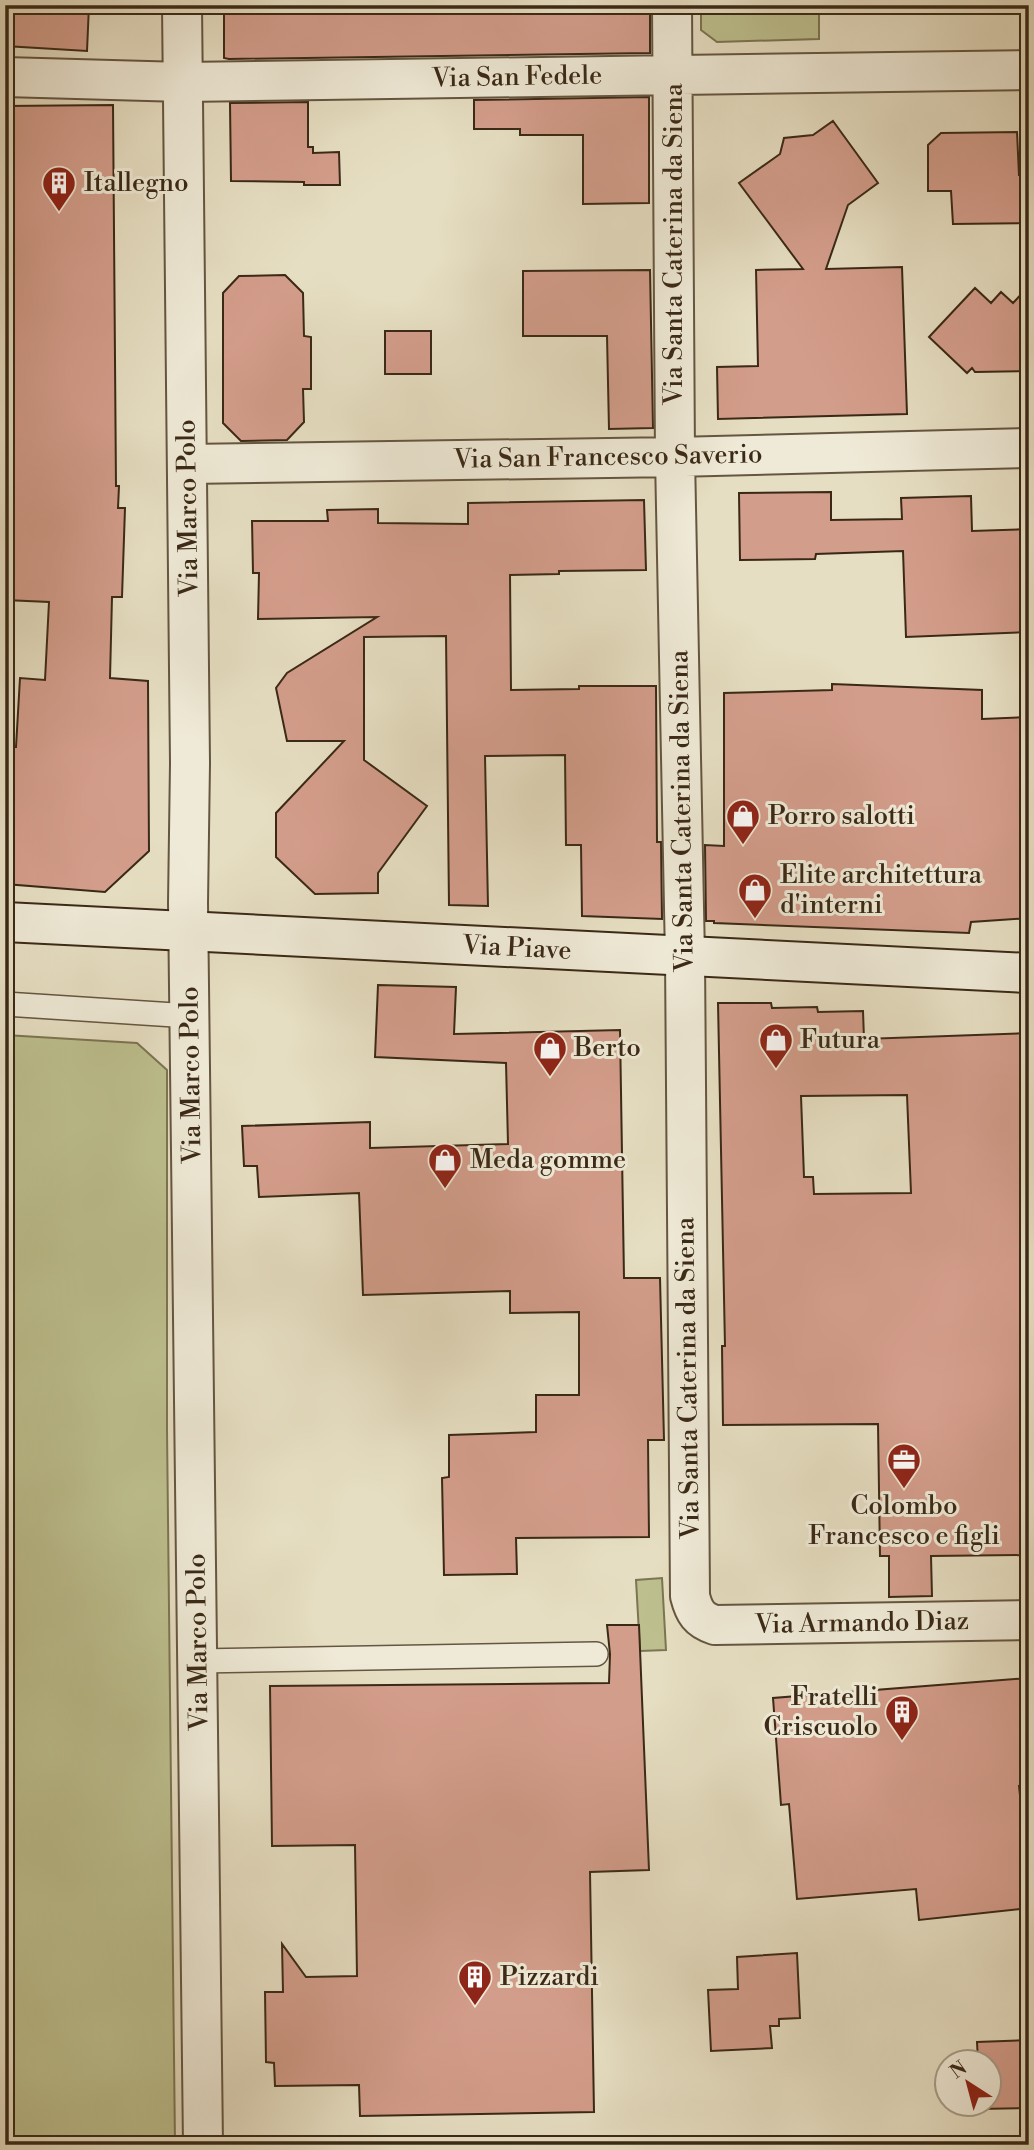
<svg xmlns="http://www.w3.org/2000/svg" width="1034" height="2150" font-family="'Libre Bodoni',serif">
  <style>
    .green { fill: #bdbf8e; stroke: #7c7452; stroke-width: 2 }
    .building { fill: #d39d8b; stroke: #3a2916; stroke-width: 2; fill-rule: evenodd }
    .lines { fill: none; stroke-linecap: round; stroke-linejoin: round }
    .lane-casing { stroke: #655641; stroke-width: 26 }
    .street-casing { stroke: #655641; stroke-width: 42 }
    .secondary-casing { stroke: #3a2916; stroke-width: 42 }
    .lane { stroke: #efead7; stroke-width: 23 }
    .street { stroke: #efead7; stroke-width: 38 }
    .secondary { stroke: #efead7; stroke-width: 38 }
    .labels { text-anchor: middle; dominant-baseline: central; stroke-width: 6; stroke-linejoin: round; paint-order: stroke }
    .street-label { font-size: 26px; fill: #3a2916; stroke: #efead7 }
    .poi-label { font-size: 26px; fill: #3a2916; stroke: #efead7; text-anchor: start }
  </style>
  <rect width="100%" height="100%" fill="#e6dec2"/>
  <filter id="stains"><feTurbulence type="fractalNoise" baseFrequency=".00286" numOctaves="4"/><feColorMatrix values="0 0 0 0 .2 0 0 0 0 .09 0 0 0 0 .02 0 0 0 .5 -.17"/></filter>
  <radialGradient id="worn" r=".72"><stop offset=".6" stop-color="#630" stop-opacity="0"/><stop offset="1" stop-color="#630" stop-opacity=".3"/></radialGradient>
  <!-- green -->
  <path class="green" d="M701,5h118v34l-102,3 -16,-12z
    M5,1035l132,8 30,27v360l8,715h-170z
    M662,1578l4,72 -26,1 -4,-71z"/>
  <!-- building -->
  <path class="building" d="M5,5h84l-2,46 -82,-5z
    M224,5h426v48l-421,6 -5,-1z
    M649,97v106l-66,1v-69h-63v-6h-46v-29z
    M308,102v45h5v6l26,-1 1,33h-36v-3l-73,-1 -1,-78z
    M113,105l3,381h3l-1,22h7l-3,89h-10l-2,81 38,3 1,170 -44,41 -100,-8v-137h11l4,-69 25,2 4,-78 -44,-2v-494z
    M833,121l45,62 -30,22 -22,64 76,-2 5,147 -189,5 -1,-52 41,-1 -2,-96 47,-1 -64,-86 41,-29 4,-16 29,-3z
    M1017,132l2,43h10v48l-76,1 -2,-33h-23v-46l13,-12z
    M650,270l3,158 -44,1 -2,-93h-84v-65z
    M285,275l18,18 1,43 7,1v52h-8l1,33 -17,18 -46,1 -18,-18v-130l16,-17z
    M1029,286v85l-54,1 -3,-4 -5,5 -38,-36 46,-49 16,15 10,-11 12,11z
    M385,331h46v43h-46z
    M831,492v28l71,-1 -1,-21 70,-2 1,35 57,-2v103l-123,5 -3,-86 -87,3 -1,5 -75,1 -1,-67z
    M644,500l2,70 -87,1v3l-49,1 1,115 68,-1v-3h77l1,156h4l1,77 -80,-3 -1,-71h-15l-1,-90 -80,1 3,150 -39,-1 -3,-269 -82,1v123l63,46 -49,67v20l-63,1 -39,-37v-44l68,-72h-57l-11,-53 11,-15 90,-56 -119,2 1,-46h-6l-1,-52h76l-1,-11 51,-1v14l90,1v-21z
    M832,684l150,6v29l47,-2v201l-58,4 -2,11 -255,-10v-2h-8l-1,-76 19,1v-153l108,-3z
    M378,985l78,2 -2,47 166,-4 4,248h36l4,162h-16l1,97 -133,1 1,36 -73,1 -2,-97 7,-1v-42l87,-3v-37h43v-83l-69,1v-22l-147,4 -4,-102 -100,4 -2,-31h-13l-2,-40 128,-4v26l138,-4 -2,-81 -131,-6z
    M718,1003h53l1,5 45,-1 1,5 45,-1 1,28 165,-6v522l-98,1 1,40 -43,1v-41h-9l-2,-132 -155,1 -1,-79h3zM907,1095l4,98 -97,1 -1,-17h-9l-3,-81z
    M607,1625h32l10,245 -59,2 4,240 -234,4 -1,-31 -84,1 -1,-23 -8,-1 -1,-70h18l-1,-48 24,33 51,-1 -2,-131 -83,1 -2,-160 339,-3 1,-29z
    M1029,1678v107l-10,1 10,96v26l-110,12 -3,-31 -119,10 -8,-95 -8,1 -8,-107z
    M797,1953l3,65 -21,1v7h-9l2,22 -61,3 -3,-61 30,-1 -1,-32z
    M1029,2040v68l-50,1v-5h10v-42h-11l-1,-20z"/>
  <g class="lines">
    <!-- lane casing -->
    <g class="lane-casing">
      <path id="lane" d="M5,1004l185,12
        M198,1661l398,-7"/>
    </g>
    <!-- street casing -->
    <g class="street-casing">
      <path id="street" d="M182,5l8,758 -2,140 15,1242
        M672,5l3,452 10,500 5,639c4,16 9,24 25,29l314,-5
        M5,77l178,5 846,-12
        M187,464l488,-7 354,-9"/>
    </g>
    <!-- secondary casing -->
    <g class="secondary-casing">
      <path id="secondary" d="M5,922l1024,51"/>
    </g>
    <!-- lane -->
    <use href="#lane" class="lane"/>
    <!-- street -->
    <use href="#street" class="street"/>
    <!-- secondary -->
    <use href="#secondary" class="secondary"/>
  </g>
  <!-- icons -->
  <defs>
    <g id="building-pin" transform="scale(1.75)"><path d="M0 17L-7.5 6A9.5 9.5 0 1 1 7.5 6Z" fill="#8f2418" stroke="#efead7"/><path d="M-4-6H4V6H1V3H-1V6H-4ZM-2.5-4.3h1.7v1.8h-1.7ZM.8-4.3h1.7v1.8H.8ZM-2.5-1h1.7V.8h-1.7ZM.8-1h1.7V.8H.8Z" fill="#fff"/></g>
    <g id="shop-pin" transform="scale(1.75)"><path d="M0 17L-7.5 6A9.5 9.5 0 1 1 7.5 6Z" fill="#8f2418" stroke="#efead7"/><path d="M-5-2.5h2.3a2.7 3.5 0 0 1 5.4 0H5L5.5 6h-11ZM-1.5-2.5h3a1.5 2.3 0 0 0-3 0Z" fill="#fff"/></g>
    <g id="office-pin" transform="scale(1.75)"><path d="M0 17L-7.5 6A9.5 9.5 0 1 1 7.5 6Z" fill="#8f2418" stroke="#efead7"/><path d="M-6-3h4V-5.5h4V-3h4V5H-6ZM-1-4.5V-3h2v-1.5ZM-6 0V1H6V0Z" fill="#fff"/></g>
  </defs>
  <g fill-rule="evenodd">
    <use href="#building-pin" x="59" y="183"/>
    <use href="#shop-pin" x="743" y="816"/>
    <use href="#shop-pin" x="755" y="890"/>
    <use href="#shop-pin" x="776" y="1040"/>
    <use href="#shop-pin" x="550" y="1048"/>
    <use href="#shop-pin" x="445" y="1160"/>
    <use href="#office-pin" x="904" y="1460"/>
    <use href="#building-pin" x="902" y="1712"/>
    <use href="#building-pin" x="475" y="1977"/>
  </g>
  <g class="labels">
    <!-- street labels -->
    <g class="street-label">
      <text transform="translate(517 77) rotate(-1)">Via San Fedele</text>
      <text transform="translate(674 244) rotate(-90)">Via Santa Caterina da Siena</text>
      <text transform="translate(608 457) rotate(-1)">Via San Francesco Saverio</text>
      <text transform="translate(188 508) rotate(-91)">Via Marco Polo</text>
      <text transform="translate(682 811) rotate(-91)">Via Santa Caterina da Siena</text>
      <text transform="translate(517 948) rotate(3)">Via Piave</text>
      <text transform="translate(191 1075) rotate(-91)">Via Marco Polo</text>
      <text transform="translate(688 1378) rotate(-91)">Via Santa Caterina da Siena</text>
      <text transform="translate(862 1623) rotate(-1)">Via Armando Diaz</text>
      <text transform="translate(198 1642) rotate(-91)">Via Marco Polo</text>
    </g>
    <!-- poi labels -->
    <g class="poi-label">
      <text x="84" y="183">Itallegno</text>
      <text x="768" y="816">Porro salotti</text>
      <text x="780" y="875">Elite architettura<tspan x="780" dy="30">d'interni</tspan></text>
      <text x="800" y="1040">Futura</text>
      <text x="574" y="1048">Berto</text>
      <text x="470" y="1160">Meda gomme</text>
      <text x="904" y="1506" text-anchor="middle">Colombo<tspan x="904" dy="30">Francesco e figli</tspan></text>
      <text x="878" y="1697" text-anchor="end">Fratelli<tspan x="878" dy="30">Criscuolo</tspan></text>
      <text x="500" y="1977">Pizzardi</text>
    </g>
  </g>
  <!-- margin -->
  <rect width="1034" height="2150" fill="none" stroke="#e6dec2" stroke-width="28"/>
  <rect x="7" y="7" width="1020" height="2136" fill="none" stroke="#3a2916" stroke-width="3.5"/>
  <rect x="14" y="14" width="1006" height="2122" fill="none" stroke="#3a2916" stroke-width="2"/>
  <!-- north arrow -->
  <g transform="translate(968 2083) rotate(324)"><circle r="33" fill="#efead7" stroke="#a79d8a" stroke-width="2"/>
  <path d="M0-5L12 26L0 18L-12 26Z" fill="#8f2418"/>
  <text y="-10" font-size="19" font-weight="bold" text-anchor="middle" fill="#3a2916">N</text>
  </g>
  <rect width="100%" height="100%" filter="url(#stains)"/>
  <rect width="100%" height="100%" fill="url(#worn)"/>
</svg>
